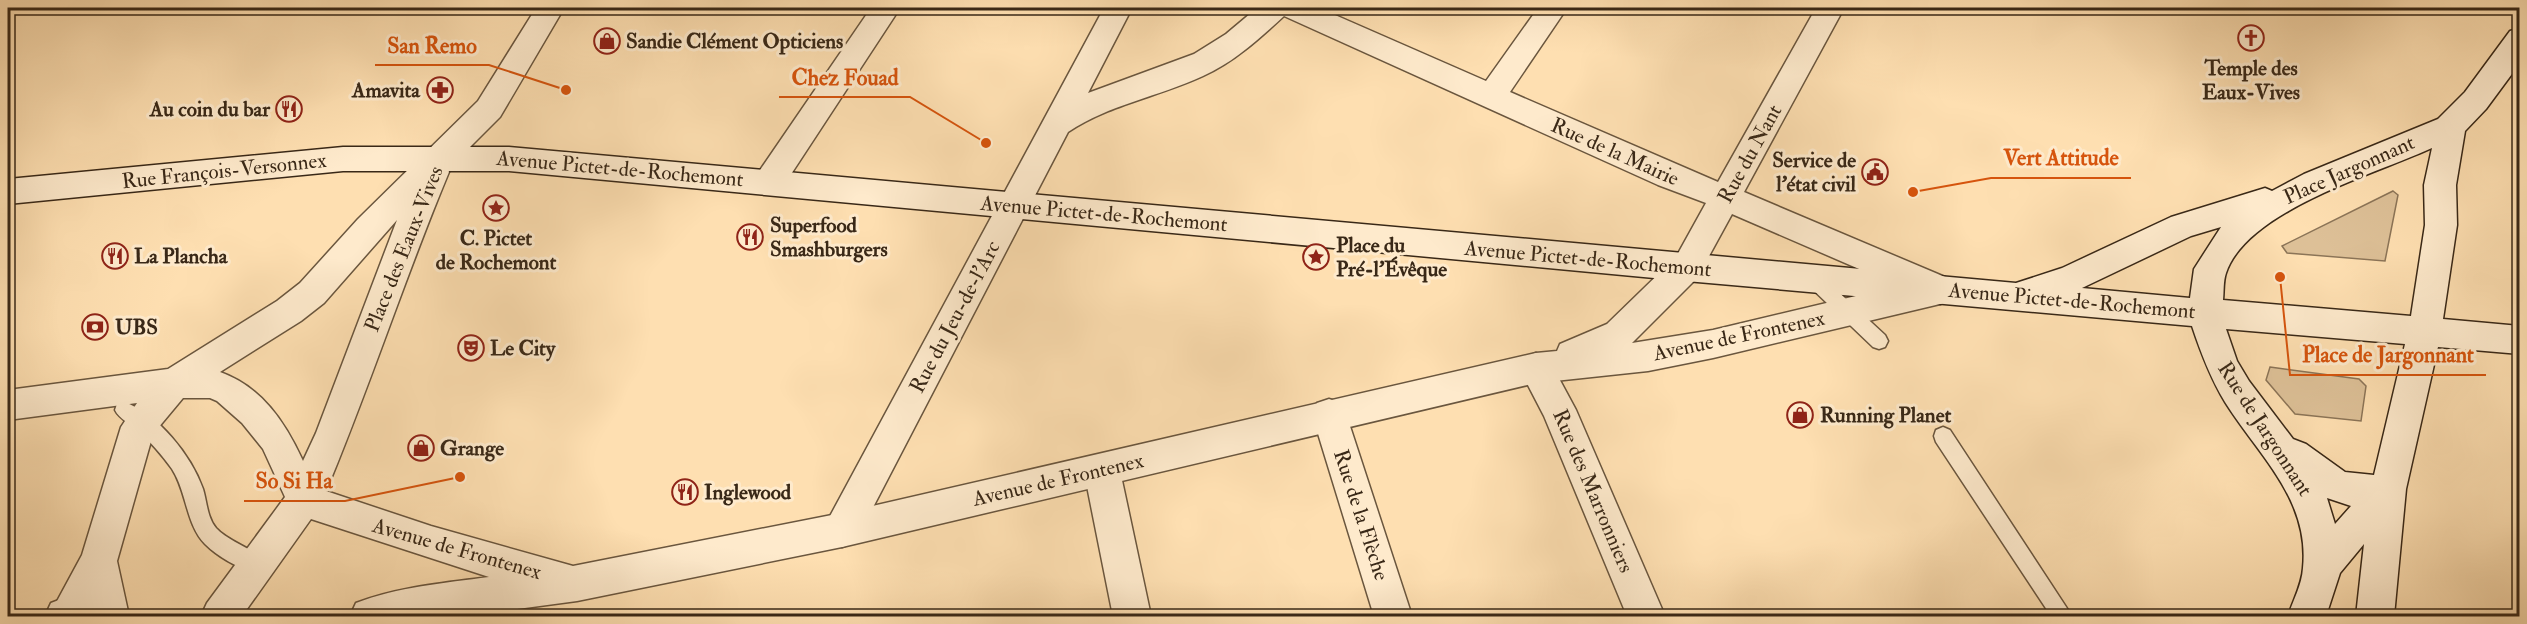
<svg xmlns="http://www.w3.org/2000/svg" width="2527" height="624" font-family="'IM FELL Double Pica',serif">
  <style>
    .green { fill: #ddc097; stroke: #8b7457; stroke-width: 1.5 }
    .lines { fill: none; stroke-linecap: round; stroke-linejoin: round }
    .service-casing { stroke: #6a563e; stroke-width: 3 }
    .minor-casing { stroke: #6a563e; stroke-width: 3 }
    .tertiary-casing { stroke: #6a563e; stroke-width: 3 }
    .secondary-casing { stroke: #392817; stroke-width: 3 }
    .service { fill: #feeacc; fill-rule: evenodd }
    .minor { fill: #feeacc; fill-rule: evenodd }
    .tertiary { fill: #feeacc; fill-rule: evenodd }
    .secondary { fill: #feeacc; fill-rule: evenodd }
    .labels { text-anchor: middle; dominant-baseline: central; stroke-width: 6; stroke-linejoin: round; paint-order: stroke }
    .poi-label { font-size: 21px; font-weight: bold; fill: #392817; stroke: #feeacc; text-anchor: start }
    .street-label { font-size: 21px; fill: #392817; stroke: #feeacc }
    .leader { fill: none; stroke: #d6540d; stroke-width: 2 }
    .callout-dot { fill: #d6540d; stroke: #feeacc; stroke-width: 2 }
    .callout-label { font-size: 22px; text-anchor: middle; font-weight: bold; fill: #d6540d; stroke: #feeacc; stroke-width: 6; stroke-linejoin: round; paint-order: stroke }
  </style>
  <rect width="100%" height="100%" fill="#fedfb1"/>
  <filter id="stains"><feTurbulence type="fractalNoise" baseFrequency=".00333" numOctaves="4"/><feColorMatrix values="0 0 0 0 .2 0 0 0 0 .09 0 0 0 0 .02 0 0 0 .5 -.17"/></filter>
  <radialGradient id="worn" r=".72"><stop offset=".6" stop-color="#630" stop-opacity="0"/><stop offset="1" stop-color="#630" stop-opacity=".3"/></radialGradient>
  <!-- green -->
  <path class="green" d="M2393,191l5,4 -13,66 -98,-8 -5,-7z
    M2270,367l89,12 7,7 -5,35 -66,-7 -29,-34z"/>
  <g class="lines">
    <!-- service casing -->
    <g class="service-casing">
      <path id="service" d="M1813,272l6,2 66,61 3,6 -3,6 -6,2 -6,-2 -66,-63 -3,-5 3,-5z
        M124,402c34,12 67,53 79,87 4,13 4,28 13,39 13,15 44,22 51,37l-3,7 -7,2c-18,-6 -38,-16 -52,-30 -19,-19 -18,-52 -33,-75 -10,-14 -21,-27 -34,-38 -7,-7 -19,-12 -23,-21l2,-6z
        M1943,427l7,3 122,186h-21l-115,-174 -2,-6 2,-6z"/>
    </g>
    <!-- minor casing -->
    <g class="minor-casing">
      <path id="minor" d="M871,8h29l-120,183 -11,3 -11,-3 -5,-9 5,-9z
        M1104,8h28l-44,85 106,-39 32,-20 31,-26h62l167,73 52,-73h29l-57,84 208,90 98,-174h28l-100,184 208,88 4,10 -4,10 -12,4 -208,-90 -35,64 -11,3 -11,-3 -5,-10 36,-65 -48,-18 -374,-169c-25,23 -50,46 -81,60 -45,21 -93,28 -135,56l-213,410 -13,5 -13,-5 -5,-12 5,-12z
        M1536,353l12,5 28,52 89,206h-38l-83,-200 -25,-48 5,-10z
        M1329,399l12,4 5,11 66,202h-38l-62,-202 5,-11z
        M1102,455l12,5 6,11 31,145h-38l-29,-145 6,-11z
        M64,598l17,5 6,13h-42l6,-13z"/>
    </g>
    <!-- tertiary casing -->
    <g class="tertiary-casing">
      <path id="tertiary" d="M536,8h28l-64,109 -52,52 1,3c-44,105 -79,214 -123,319l105,35 142,40 269,-53 694,-160 21,-2 3,-7 47,-20 68,-66 11,-3 11,3 5,10 -5,10 -65,65 81,-13 227,-54 12,4 4,10 -4,10 -12,4 -227,54 -65,13 -112,12 -694,164 -265,54 -113,15h-114l6,-13c41,-16 89,-20 133,-26l-178,-58 -69,97h-41l6,-13 78,-106 -22,-48 -21,-26 -25,-22 -7,-3h-27l-30,36 -36,127 12,55h-38l-1,-4 -2,4h-39l33,-61 39,-128 16,-24 -129,17v-30l160,-21 109,-68 23,-18 58,-64 120,-118zM397,220l-81,213 -13,28c-18,-39 -41,-74 -83,-89l81,-51 23,-18z"/>
    </g>
    <!-- secondary casing -->
    <g class="secondary-casing">
      <path id="secondary" d="M2520,28v35l-34,46 -21,22 -9,54 1,40 -14,94 77,7v28l-82,-7 -32,142 -12,127h-38l8,-72 -24,29 -14,43h-38c5,-16 14,-31 15,-48 7,-69 -45,-113 -78,-166 -15,-25 -24,-49 -33,-76l-506,-45 -1177,-110h-166l-335,33v-25l335,-32h166l1507,136 46,-15 109,-51 94,-29 7,3 32,-17 134,-55 27,-27 45,-61zM2432,148l-8,37 1,40 -14,91 -188,-16c1,-8 0,-19 3,-27 21,-63 150,-99 206,-125zM2221,227l-27,42 -4,29 -108,-10 109,-52zM2226,329l179,15 -31,131 -29,-3 -39,-28 -13,-5 -44,-58 -12,-20zM2327,498l24,8 -16,18z"/>
    </g>
    <!-- service -->
    <use href="#service" class="service"/>
    <!-- minor -->
    <use href="#minor" class="minor"/>
    <!-- tertiary -->
    <use href="#tertiary" class="tertiary"/>
    <!-- secondary -->
    <use href="#secondary" class="secondary"/>
  </g>
  <!-- icons -->
  <defs>
    <g id="church-ring" transform="scale(1.35)"><circle r="9.5" fill="#feeacc" stroke="#8f2418" stroke-width="1.5"/><path d="M-1.2-6h2.4v3.5h3.3v2.4h-3.3V6h-2.4V-.1h-3.3v-2.4h3.3Z" fill="#8f2418"/></g>
    <g id="shop-ring" transform="scale(1.35)"><circle r="9.5" fill="#feeacc" stroke="#8f2418" stroke-width="1.5"/><path d="M-5-2.5h2.3a2.7 3.5 0 0 1 5.4 0H5L5.5 6h-11ZM-1.5-2.5h3a1.5 2.3 0 0 0-3 0Z" fill="#8f2418"/></g>
    <g id="pharmacy-ring" transform="scale(1.35)"><circle r="9.5" fill="#feeacc" stroke="#8f2418" stroke-width="1.5"/><path d="M-2-6h4v4h4v4h-4v4h-4v-4h-4v-4h4Z" fill="#8f2418"/></g>
    <g id="restaurant-ring" transform="scale(1.35)"><circle r="9.5" fill="#feeacc" stroke="#8f2418" stroke-width="1.5"/><path d="M-5-6h1v4h1v-4h1v4h1v-4h1v5L-1.5 .5V6h-2V.5L-5-1ZM5-6V6H3V1.5H1.5Q1.5-4 5-6Z" fill="#8f2418"/></g>
    <g id="civic-ring" transform="scale(1.35)"><circle r="9.5" fill="#feeacc" stroke="#8f2418" stroke-width="1.5"/><path d="M-.6-6.5H3V-4.5H.6V-3L4-1V1h2V6H-6V1h2V-1L-.6-3ZM-1.2 2.5V6h2.4V2.5Z" fill="#8f2418"/></g>
    <g id="sight-ring" transform="scale(1.35)"><circle r="9.5" fill="#feeacc" stroke="#8f2418" stroke-width="1.5"/><path d="M0-6L1.8-2.2L6-1.7L2.9 1.2L3.7 5.4L0 3.3L-3.7 5.4L-2.9 1.2L-6-1.7L-1.8-2.2Z" fill="#8f2418"/></g>
    <g id="bank-ring" transform="scale(1.35)"><circle r="9.5" fill="#feeacc" stroke="#8f2418" stroke-width="1.5"/><path d="M-6-4H6V4H-6ZM0-2.3a2.3 2.3 0 1 0 0 4.6a2.3 2.3 0 1 0 0-4.6Z" fill="#8f2418"/></g>
    <g id="theatre-ring" transform="scale(1.35)"><circle r="9.5" fill="#feeacc" stroke="#8f2418" stroke-width="1.5"/><path d="M-5-5.5Q0-4 5-5.5V0Q5 5 0 6Q-5 5-5 0ZM-3.3-2.5H-1v1.5H-3.3ZM1-2.5H3.3v1.5H1ZM-2.8 1Q0 5.5 2.8 1Z" fill="#8f2418"/></g>
  </defs>
  <g fill-rule="evenodd">
    <use href="#church-ring" x="2251" y="38"/>
    <use href="#shop-ring" x="607" y="41"/>
    <use href="#pharmacy-ring" x="440" y="90"/>
    <use href="#restaurant-ring" x="289" y="109"/>
    <use href="#civic-ring" x="1875" y="172"/>
    <use href="#sight-ring" x="496" y="208"/>
    <use href="#restaurant-ring" x="750" y="237"/>
    <use href="#restaurant-ring" x="115" y="256"/>
    <use href="#sight-ring" x="1316" y="257"/>
    <use href="#bank-ring" x="95" y="327"/>
    <use href="#theatre-ring" x="471" y="348"/>
    <use href="#shop-ring" x="1800" y="415"/>
    <use href="#shop-ring" x="421" y="448"/>
    <use href="#restaurant-ring" x="685" y="492"/>
  </g>
  <g class="labels">
    <!-- poi labels -->
    <g class="poi-label">
      <text x="626" y="41">Sandie Clément Opticiens</text>
      <text x="2251" y="68" text-anchor="middle">Temple des<tspan x="2251" dy="24">Eaux-Vives</tspan></text>
      <text x="420" y="90" text-anchor="end">Amavita</text>
      <text x="270" y="109" text-anchor="end">Au coin du bar</text>
      <text x="1856" y="160" text-anchor="end">Service de<tspan x="1856" dy="24">l’état civil</tspan></text>
      <text x="770" y="225">Superfood<tspan x="770" dy="24">Smashburgers</tspan></text>
      <text x="496" y="238" text-anchor="middle">C. Pictet<tspan x="496" dy="24">de Rochemont</tspan></text>
      <text x="1336" y="245">Place du<tspan x="1336" dy="24">Pré-l'Évêque</tspan></text>
      <text x="134" y="256">La Plancha</text>
      <text x="115" y="327">UBS</text>
      <text x="490" y="348">Le City</text>
      <text x="1820" y="415">Running Planet</text>
      <text x="440" y="448">Grange</text>
      <text x="704" y="492">Inglewood</text>
    </g>
    <!-- street labels -->
    <g class="street-label">
      <text transform="translate(1615 152) rotate(24)">Rue de la Mairie</text>
      <text transform="translate(1750 154) rotate(-61)">Rue du Nant</text>
      <text transform="translate(620 169) rotate(5)">Avenue Pictet-de-Rochemont</text>
      <text transform="translate(2349 170) rotate(-24)">Place Jargonnant</text>
      <text transform="translate(224 171) rotate(-6)">Rue François-Versonnex</text>
      <text transform="translate(1104 214) rotate(5)">Avenue Pictet-de-Rochemont</text>
      <text transform="translate(404 249) rotate(-68)">Place des Eaux-Vives</text>
      <text transform="translate(1588 259) rotate(5)">Avenue Pictet-de-Rochemont</text>
      <text transform="translate(2072 301) rotate(5)">Avenue Pictet-de-Rochemont</text>
      <text transform="translate(955 317) rotate(-62)">Rue du Jeu-de-l'Arc</text>
      <text transform="translate(1739 336) rotate(-12)">Avenue de Frontenex</text>
      <text transform="translate(2265 429) rotate(57)">Rue de Jargonnant</text>
      <text transform="translate(1058 480) rotate(-13)">Avenue de Frontenex</text>
      <text transform="translate(1593 491) rotate(67)">Rue des Marronniers</text>
      <text transform="translate(1361 515) rotate(72)">Rue de la Flèche</text>
      <text transform="translate(457 549) rotate(16)">Avenue de Frontenex</text>
    </g>
  </g>
  <!-- callouts -->
  <path class="leader" d="M566 90L489 65H375M986 143L910 97H779M1913 192L1991 178H2131M2280 277L2290 375H2486M460 477L345 501H244"/>
  <g class="callout-dot">
    <circle cx="566" cy="90" r="6"/>
    <circle cx="986" cy="143" r="6"/>
    <circle cx="1913" cy="192" r="6"/>
    <circle cx="2280" cy="277" r="6"/>
    <circle cx="460" cy="477" r="6"/>
  </g>
  <g class="callout-label">
    <text x="432" y="53">San Remo</text>
    <text x="845" y="85">Chez Fouad</text>
    <text x="2061" y="165">Vert Attitude</text>
    <text x="2388" y="362">Place de Jargonnant</text>
    <text x="294" y="488">So Si Ha</text>
  </g>
  <!-- margin -->
  <rect width="2527" height="624" fill="none" stroke="#fedfb1" stroke-width="30"/>
  <rect x="9" y="9" width="2509" height="606" fill="none" stroke="#392817" stroke-width="3"/>
  <rect x="15" y="15" width="2497" height="594" fill="none" stroke="#392817" stroke-width="1.5"/>
  <rect width="100%" height="100%" filter="url(#stains)"/>
  <rect width="100%" height="100%" fill="url(#worn)"/>
</svg>
